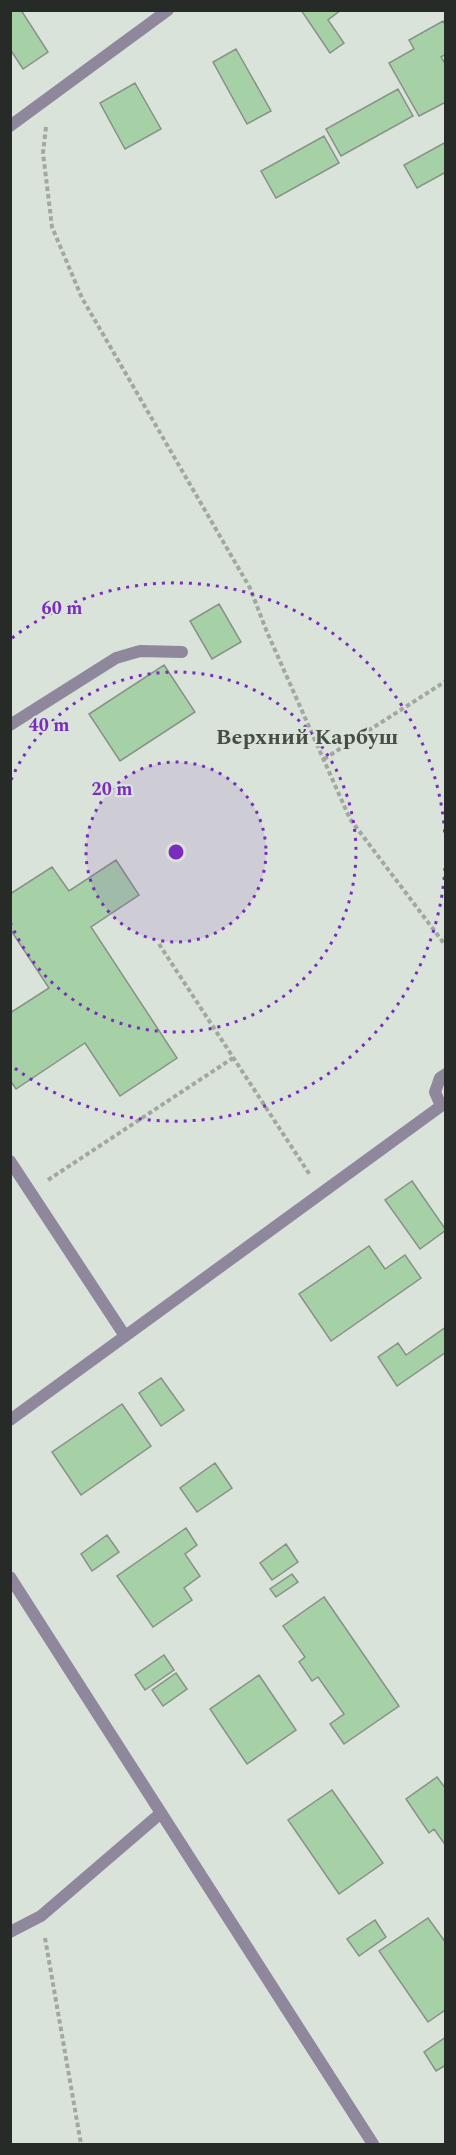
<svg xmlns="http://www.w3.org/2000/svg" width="456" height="2155" font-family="Spectral,serif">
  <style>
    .building { fill: #a6d0a5; stroke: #889188; stroke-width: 1.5 }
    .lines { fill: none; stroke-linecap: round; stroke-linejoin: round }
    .path { stroke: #a1a8a0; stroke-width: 4; stroke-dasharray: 4.5 3; stroke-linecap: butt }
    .service { stroke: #8f879c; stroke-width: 12 }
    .minor { stroke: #8f879c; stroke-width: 12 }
    .ring { fill: none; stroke: #7b2cbf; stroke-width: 3; stroke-dasharray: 3 6 }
    .labels { text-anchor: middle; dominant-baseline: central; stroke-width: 4.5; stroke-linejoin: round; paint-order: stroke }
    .quarter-label { font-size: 22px; font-weight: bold; fill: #454d45; stroke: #dae3d9 }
    .centre { fill: #7b2cbf; stroke: #dae3d9; stroke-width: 3 }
    .ring-label { font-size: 18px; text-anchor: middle; font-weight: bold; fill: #7b2cbf; stroke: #dae3d9; stroke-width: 4.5; stroke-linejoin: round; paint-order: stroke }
  </style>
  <rect width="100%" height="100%" fill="#dae3d9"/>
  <!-- building -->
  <path class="building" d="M10,10h11l27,42 -25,17 -13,-20z
    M301,10h40l-13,10 16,23 -14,10z
    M443,21l3,5v28l-5,3 5,8v37l-27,14 -30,-53 25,-14 -5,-9z
    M236,49l35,62 -24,13 -34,-62z
    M135,83l26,46 -36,20 -25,-46z
    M398,89l15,27 -72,40 -15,-27z
    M324,136l15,27 -63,35 -15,-27z
    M446,142v30l-29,16 -13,-23z
    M219,604l22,38 -29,17 -22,-38z
    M164,665l31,47 -75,49 -31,-47z
    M116,860l23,35 -48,32 86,131 -57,38 -35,-53 -69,46 -6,-9v-67l39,-25 -39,-59v-35l42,-27 17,24z
    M412,1181l34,49 -26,19 -35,-49z
    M369,1246l16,23 20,-14 16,23 -90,63 -32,-47z
    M446,1327v25l-49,34 -19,-29 20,-14 8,12z
    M161,1378l23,32 -23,16 -22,-33z
    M122,1404l29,42 -70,49 -29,-43z
    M215,1463l17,25 -35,24 -17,-24z
    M186,1528l11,17 -12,9 15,22 -16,12 8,12 -39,27 -36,-51z
    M107,1535l12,17 -27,19 -11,-17z
    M286,1544l12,18 -26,18 -12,-17z
    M292,1574l6,8 -22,15 -6,-8z
    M324,1597l75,109 -55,38 -14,-20 14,-10 -26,-37 -6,4 -13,-19 6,-5 -22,-31z
    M164,1655l10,15 -29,20 -10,-15z
    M176,1673l11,16 -24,17 -11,-16z
    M259,1675l37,55 -49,34 -37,-55z
    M437,1777l9,12v57l-12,-17 -5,4 -23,-34z
    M332,1790l51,73 -44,31 -51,-74z
    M428,1918l18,25v70l-2,-2 -16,11 -49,-71z
    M375,1920l11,17 -27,19 -12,-17z
    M446,2037v28l-10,6 -12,-19z"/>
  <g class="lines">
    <!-- path -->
    <path class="path" d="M46,127l-3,26 9,74 30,71 168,290 17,44 83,187 96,127
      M324,759l122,-78
      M159,944l151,231
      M48,1180l185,-122
      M45,1938l36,206"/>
    <!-- service -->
    <path class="service" d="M10,725l106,-67 24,-7 42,1
      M10,1161l115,175
      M10,1932l31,-16 120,-103"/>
    <!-- minor -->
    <path class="minor" d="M10,126l158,-116
      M10,1420l431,-314 -6,-14 5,-14 6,-4
      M10,1577l363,567"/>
  </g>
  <!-- distance rings -->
  <circle cx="176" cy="852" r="90" fill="#7b2cbf" fill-opacity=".12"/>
  <g class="ring">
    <circle cx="176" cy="852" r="90"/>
    <path d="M11 780A180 180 0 1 1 11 924"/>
    <path d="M445 868A270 270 0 0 1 12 1066M12 638A270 270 0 0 1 445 836"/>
  </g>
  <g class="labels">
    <!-- quarter labels -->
    <g class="quarter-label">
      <text x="307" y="737">Верхний Карбуш</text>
    </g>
  </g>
  <circle cx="176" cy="852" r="9" class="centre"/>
  <g class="ring-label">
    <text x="62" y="614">60 m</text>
    <text x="49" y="731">40 m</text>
    <text x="112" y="795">20 m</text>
  </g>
  <!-- border -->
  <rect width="456" height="2155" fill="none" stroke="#272b27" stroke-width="24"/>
</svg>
